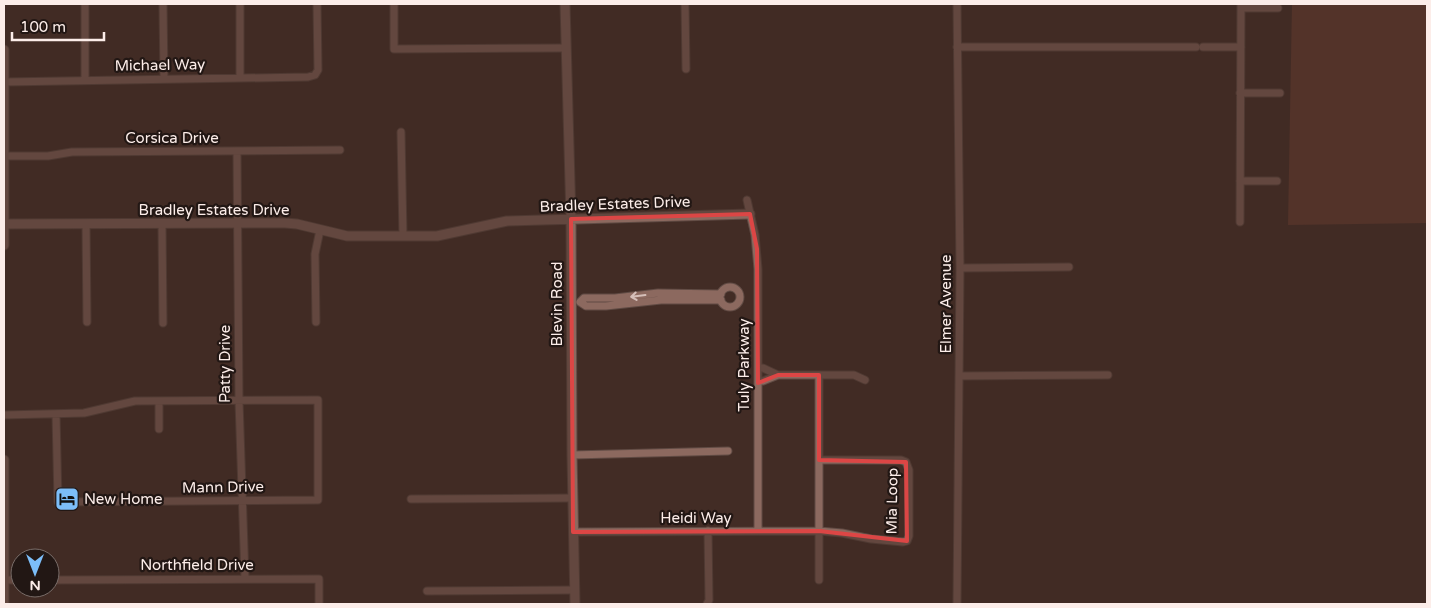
<svg xmlns="http://www.w3.org/2000/svg" width="1431" height="608" font-family="'Varela Round',sans-serif">
  <style>
    .green { fill: #683c30 }
    .lines { fill: none; stroke-linecap: round; stroke-linejoin: round }
    .minor-casing { stroke: #604b44; stroke-width: 9 }
    .tertiary-casing { stroke: #604b44; stroke-width: 11 }
    .minor { stroke: #8c695f; stroke-width: 7 }
    .tertiary { stroke: #8c695f; stroke-width: 9 }
    .oneway { stroke: #d5bfb9 }
    .marked { fill: none; stroke: #dc4645; stroke-width: 4; stroke-linejoin: round }
    .labels { text-anchor: middle; dominant-baseline: central; stroke-width: 4.5; stroke-linejoin: round; paint-order: stroke }
    .street-label { font-size: 15px; fill: #fcede9; stroke: #221714 }
    .poi-label { font-size: 15px; fill: #fcede9; stroke: #221714; text-anchor: start }
  </style>
  <rect width="100%" height="100%" fill="#422c25"/>
  <!-- green -->
  <path class="green" d="M1292,4h135v219l-139,2z"/>
  <g class="lines">
    <!-- minor casing -->
    <g class="minor-casing">
      <path id="minor" d="M85,4v76
        M163,4l1,75
        M240,4v74
        M394,4v45l171,-1
        M685,4l1,65
        M957,4l3,264 -3,336
        M1241,8h37
        M957,47h239
        M1203,47h38
        M4,82l304,-5 7,-2 3,-5 -1,-66
        M1240,93h40
        M401,132l2,104
        M237,151l2,250 6,177
        M4,156h44l24,-4 268,-2
        M1240,181h37
        M747,200l8,35 3,34v262
        M1240,222l1,-218
        M86,224l1,98
        M162,224l1,99
        M960,268l109,-1
        M720 297a10 10 0 1 1 20 0a10 10 0 1 1-20 0Z
        M580,302l4,-4h31l43,-5 63,1
        M580,302l6,4h20l55,-6h60
        M316,322l-1,-68 5,-24
        M758,368h5l15,7
        M959,376l149,-1
        M758,381h5l15,-6h76l11,5
        M159,401v28
        M4,415l80,-2 51,-12 183,-1v100l-260,2 -2,-88
        M572,455l156,-4
        M411,499l162,-1
        M573,532l246,-1 23,2 29,6 32,3 4,-1 2,-5v-66l-3,-8 -5,-2h-82
        M4,580h16
        M50,580l269,-1v25
        M819,580v-205
        M427,591l148,-1
        M707,604l2,-4 -1,-69"/>
    </g>
    <!-- tertiary casing -->
    <g class="tertiary-casing">
      <path id="tertiary" d="M565,4l6,215 1,236 3,149
        M4,50v195
        M4,224l281,-1 12,1 50,12h90l70,-15 243,-7
        M4,460v144"/>
    </g>
    <!-- minor -->
    <use href="#minor" class="minor"/>
    <!-- tertiary -->
    <use href="#tertiary" class="tertiary"/>
  </g>
  <!-- one-way arrows -->
  <defs><path id="oneway-shaft" d="M-6 0H5M1.5-3L5.5 0L1.5 3" fill="none" stroke-width="1.6" stroke-linecap="round" stroke-linejoin="round" transform="scale(1.25)"/></defs>
  <use class="oneway" href="#oneway-shaft" transform="translate(638 296) rotate(173)"/>
  <!-- marked area -->
  <path d="M0 0H1431V608H0ZM750,214l7,35 1,134 20,-8h41v85l87,2 1,79 -88,-10 -246,1 -2,-313z" fill="#422c25" fill-opacity=".55" fill-rule="evenodd"/>
  <path class="marked" d="M750,214l7,35 1,134 20,-8h41v85l87,2 1,79 -88,-10 -246,1 -2,-313z"/>
  <!-- icons -->
  <defs>
    <g id="hotel-square" transform="scale(1.25)"><rect x="-9" y="-9" width="18" height="18" rx="4" fill="#7cbef9" stroke="#221714"/><path d="M-6-4.5h1.5V1H6V5H4.5V3h-9V5H-6ZM-4 0a1.8 1.8 0 1 1 3.6 0ZM.5 0V-2.5h3Q6-2.5 6 0Z" fill="#111"/></g>
  </defs>
  <g fill-rule="evenodd">
    <use href="#hotel-square" x="67" y="499"/>
  </g>
  <g class="labels">
    <!-- street labels -->
    <g class="street-label">
      <text transform="translate(160 65) rotate(-1)">Michael Way</text>
      <text x="172" y="138">Corsica Drive</text>
      <text transform="translate(615 204) rotate(-2)">Bradley Estates Drive</text>
      <text x="214" y="210">Bradley Estates Drive</text>
      <text transform="translate(557 304) rotate(-90)">Blevin Road</text>
      <text transform="translate(946 304) rotate(-90)">Elmer Avenue</text>
      <text transform="translate(225 364) rotate(-90)">Patty Drive</text>
      <text transform="translate(744 365) rotate(-90)">Tuly Parkway</text>
      <text transform="translate(223 487) rotate(-1)">Mann Drive</text>
      <text transform="translate(892 501) rotate(-89)">Mia Loop</text>
      <text x="696" y="518">Heidi Way</text>
      <text x="197" y="565">Northfield Drive</text>
    </g>
    <!-- poi labels -->
    <g class="poi-label">
      <text x="84" y="499">New Home</text>
    </g>
  </g>
  <!-- border -->
  <rect width="1431" height="608" fill="none" stroke="#fcede9" stroke-width="10"/>
  <!-- north arrow -->
  <g transform="translate(35 573) rotate(180)"><circle r="24" fill="#221714" stroke="#796d69"/>
  <path d="M0-4L9 19L0 12L-9 19Z" fill="#7cbef9"/>
  <text y="-8" font-size="14" font-weight="bold" text-anchor="middle" fill="#fcede9">N</text>
  </g>
  <!-- scale -->
  <path d="M12 32v8h92v-8" fill="none" stroke="#fcede9" stroke-width="2.5"/>
  <text x="20" y="32" font-size="15" fill="#fcede9" stroke="#221714" stroke-width="4" paint-order="stroke">100 m</text>
</svg>
